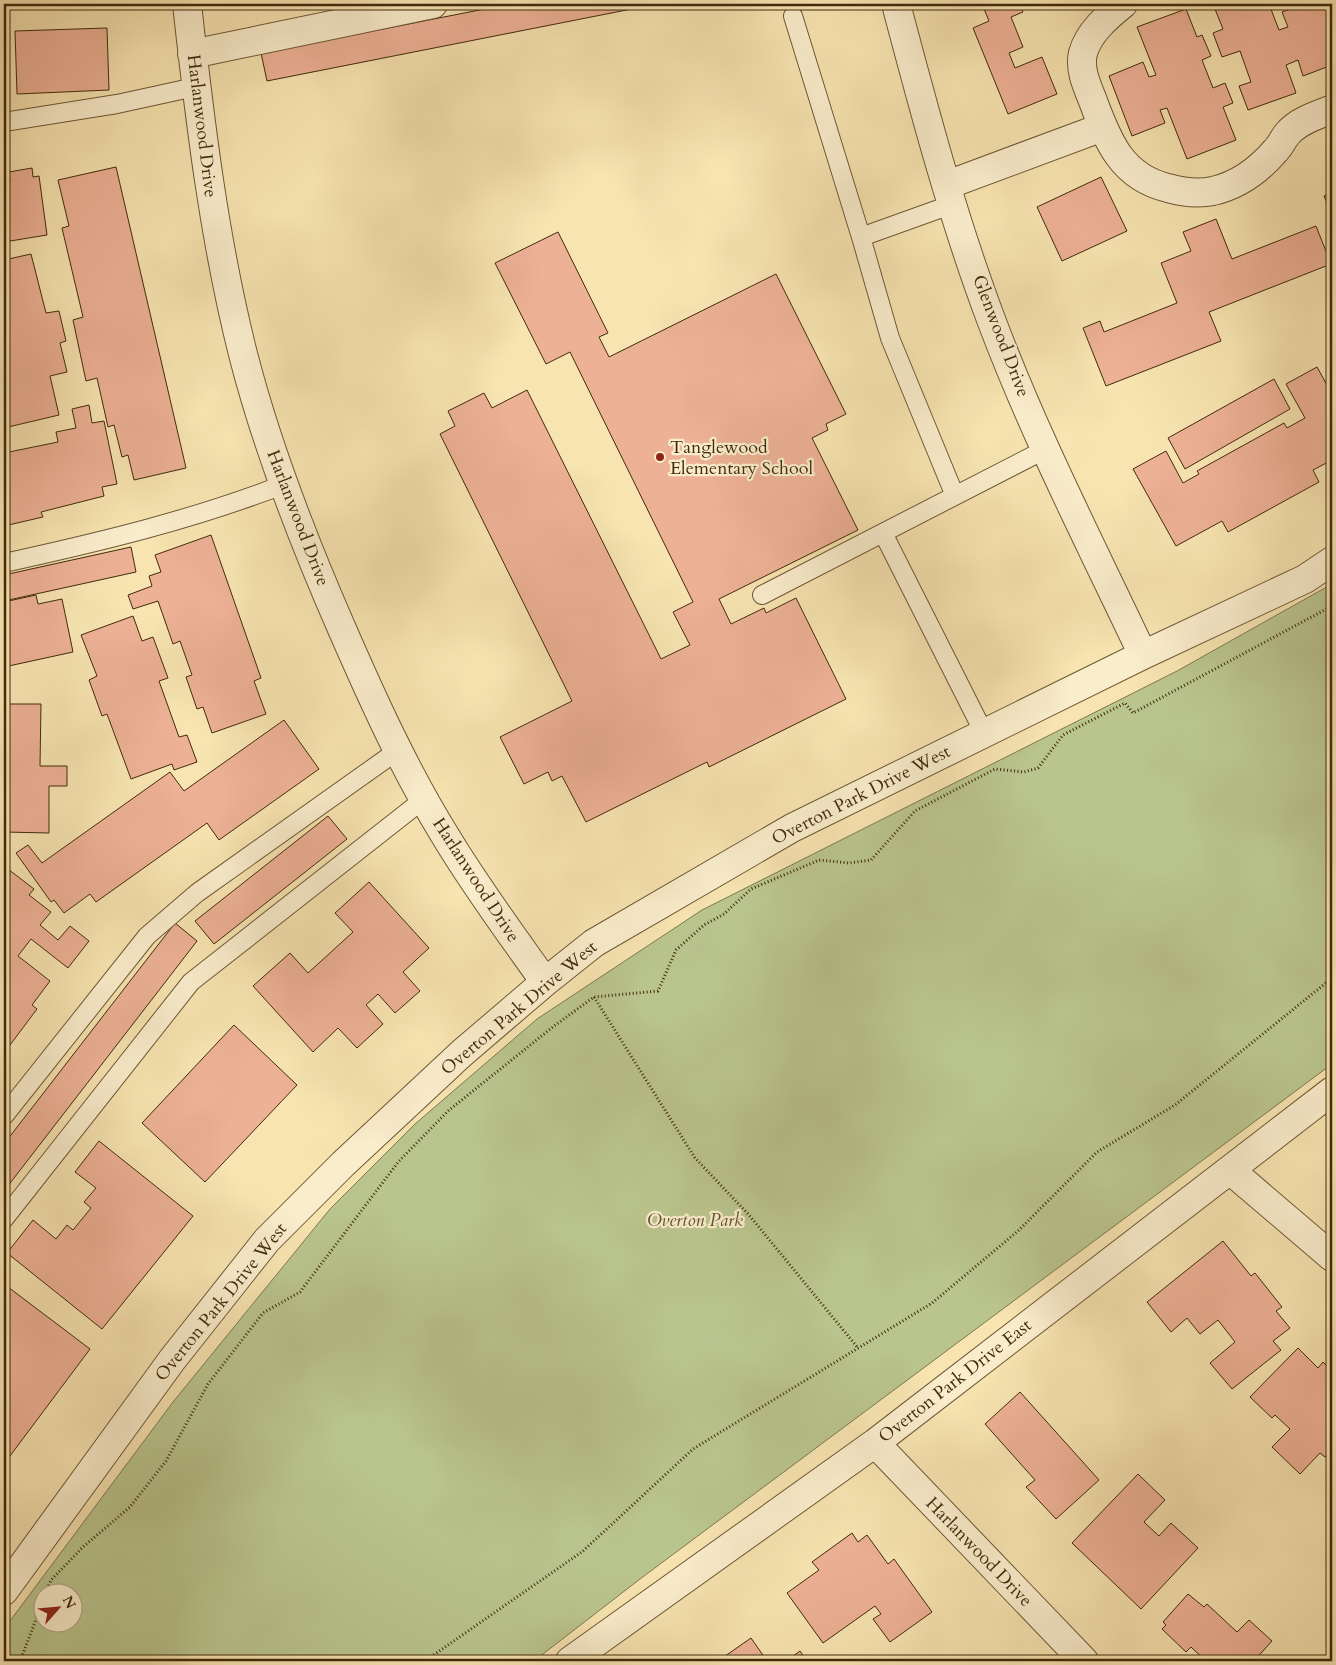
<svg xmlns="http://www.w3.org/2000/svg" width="1336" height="1665" font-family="Cardo,serif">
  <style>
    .green { fill: #bac58e; stroke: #7e784d; fill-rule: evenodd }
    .building { fill: #edb195; stroke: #412a0c }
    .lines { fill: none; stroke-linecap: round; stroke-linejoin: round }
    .lane-casing { stroke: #6e5835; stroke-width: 20 }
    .street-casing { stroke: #6e5835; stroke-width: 30 }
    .path { stroke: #412a0c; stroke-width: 3; stroke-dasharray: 1 2.5; stroke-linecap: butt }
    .lane { stroke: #faedcc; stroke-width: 18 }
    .street { stroke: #faedcc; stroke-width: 28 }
    .poi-dot { fill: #8f2418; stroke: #faedcc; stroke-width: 2 }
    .labels { text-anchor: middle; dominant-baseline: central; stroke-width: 4.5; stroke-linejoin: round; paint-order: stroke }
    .street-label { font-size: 18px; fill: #412a0c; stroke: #faedcc }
    .poi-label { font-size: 18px; fill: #412a0c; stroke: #faedcc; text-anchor: start }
    .park-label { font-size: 18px; font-style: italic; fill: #5f512c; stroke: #faedcc }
  </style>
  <rect width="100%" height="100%" fill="#f7e4b1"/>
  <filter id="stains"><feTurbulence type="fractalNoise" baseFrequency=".004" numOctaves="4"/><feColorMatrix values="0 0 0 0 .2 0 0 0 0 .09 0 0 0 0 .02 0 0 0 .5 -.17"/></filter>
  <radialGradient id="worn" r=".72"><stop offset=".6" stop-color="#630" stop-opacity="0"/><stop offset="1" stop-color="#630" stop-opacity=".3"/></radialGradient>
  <!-- green -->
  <path class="green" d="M1332,584v480l-692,515 -106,82h-530v-32l169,-227 157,-193 85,-85 122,-105 165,-109 475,-239zM42,1592h30v30h-30z"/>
  <!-- building -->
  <path class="building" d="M510,4h147l-390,77 -6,-28z
    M982,4h38l3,8 -12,5 12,30 -14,6 6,15 27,-11 15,37 -49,20 -35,-86 16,-7z
    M1213,4h56l10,26 9,-3 -6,-15 23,-8h27v61l-29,11 -5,-16 -12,5 10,28 -48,17 -9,-24 12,-4 -11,-31 -18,6 -9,-24 10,-4z
    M1186,9l11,28 5,-2 9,21 -9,4 11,28 12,-5 8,20 -10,4 13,33 -49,19 -20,-51 -7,2 5,13 -33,13 -23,-60 34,-14 6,15 7,-2 -19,-48z
    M107,28l2,62 -92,4 -2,-63z
    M116,167l70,301 -52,12 -6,-25 -6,2 -8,-32 -6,2 -11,-49 -11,3 -13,-61 10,-3 -21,-89 7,-2 -11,-46z
    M32,168l1,9 6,-1 8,59 -43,7v-60l6,-1 -1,-9z
    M1101,177l26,54 -65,30 -25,-54z
    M1332,192v22l-8,-18z
    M1216,219l16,40 84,-33 15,38 -122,48 12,29 -115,45 -23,-58 17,-7 4,11 73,-29 -16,-40 30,-12 -8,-19z
    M558,232l50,101 -9,4 10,20 167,-83 70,140 -20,10 2,6 -16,8 46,92 -139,69 12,25 33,-16 2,5 30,-15 50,101 -137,68 -2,-5 -121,60 -24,-46 -10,5 -4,-9 -24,12 -24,-47 72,-36 -132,-267 15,-8 -7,-15 36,-18 8,15 35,-18 134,269 29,-14 -17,-33 20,-10 -123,-250 -24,12 -51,-101z
    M31,254l15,59 13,-2 7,30 -6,2 7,29 -17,4 9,39 -55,13v-168z
    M1317,367l15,27v66l-19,10 6,12 -91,50 -6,-11 -46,25 -43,-77 33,-18 17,32 16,-9 -2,-3 87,-48 3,5 18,-10 -19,-34z
    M1274,379l16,30 -105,60 -17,-31z
    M89,405l3,18 12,-2 13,63 -15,3 2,9 -63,16 2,5 -39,9v-73l54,-11 -2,-10 20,-4 -4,-19z
    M211,535l50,143 -7,3 12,33 -54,19 -9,-26 -6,2 -11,-32 6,-2 -12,-34 -7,3 -15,-43 -25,8 -5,-14 24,-9 -3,-10 12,-4 -6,-17z
    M131,547l5,25 -132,29v-26z
    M36,595l2,9 24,-5 11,53 -69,15v-65z
    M133,616l9,25 11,-4 15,41 -9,3 20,56 8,-2 10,27 -23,8 -2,-6 -41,15 -24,-65 -5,2 -13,-36 8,-4 -16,-41z
    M4,704h37l-1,62h27v20h-18v47l-45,-1z
    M284,720l35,49 -100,71 -12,-17 -111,79 -6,-8 -26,19 -10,-13 -3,2 -35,-49 12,-8 14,18 128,-91 14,19z
    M328,816l19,23 -133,105 -19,-23z
    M4,866l30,23 -5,6 22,17 -11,13 18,15 12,-14 19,15 -21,27 -37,-29 -13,17 32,25 -18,24 5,4 -33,44z
    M369,882l60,66 -26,24 17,19 -25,22 -17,-19 -12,11 17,19 -26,24 -19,-20 -25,24 -60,-66 37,-33 18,20 45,-41 -18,-19z
    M175,923l22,18 -193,250v-47z
    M234,1025l63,60 -92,97 -63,-59z
    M99,1141l94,75 -91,113 -95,-76 26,-33 23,19 11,-14 6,5 18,-22 -7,-6 12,-14 -21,-16z
    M1223,1241l28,35 4,-3 27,34 -6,4 14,17 -17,13 8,9 -49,39 -22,-26 25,-21 -17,-22 -18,14 -13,-16 -16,14 -24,-30z
    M4,1284l86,65 -86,115z
    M1298,1348l20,20 5,-6 9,9v78l-7,8 -5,-4 -20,21 -28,-27 18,-18 -15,-14 -3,3 -22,-21z
    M1020,1392l79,88 -43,39 -30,-32 9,-7 -50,-56z
    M1138,1474l27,26 -21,22 15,14 12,-13 27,25 -57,61 -69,-66z
    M852,1533l6,9 9,-7 21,29 6,-5 38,53 -42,30 -17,-23 8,-5 -6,-8 -52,37 -36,-50 32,-23 -7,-8z
    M1188,1594l16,13 3,-3 30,28 12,-12 23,21 -18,20h-48l-15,-14 -5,5 -24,-23 4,-4 -3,-3z
    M751,1638l16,23h-49z
    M800,1651l7,10h-21z"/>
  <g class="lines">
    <!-- lane casing -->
    <g class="lane-casing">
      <path id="lane" d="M793,16l68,221 92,-33
        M4,122l113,-18 78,-17
        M861,237l29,101 65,158
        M883,533l101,200
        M4,563c96,-21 188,-43 281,-79
        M762,595l284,-146
        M4,1116l143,-180 50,-43 200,-142
        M4,1219l187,-237 233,-183"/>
    </g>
    <!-- street casing -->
    <g class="street-casing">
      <path id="street" d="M187,4c13,118 27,235 56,350 24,94 60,186 99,275 31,71 63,142 104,208 30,50 65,97 99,145
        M896,4c28,106 57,215 96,318 43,114 99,223 151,333
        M1123,4c-16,13 -34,28 -40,49 -4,16 4,33 10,48 15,41 29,76 75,87 14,4 30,6 45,3 26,-6 46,-21 63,-41 5,-5 8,-13 13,-18 11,-12 29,-17 43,-23
        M192,54l241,-50
        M947,185l156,-58
        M1230,1170l102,87
        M875,1443l209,218
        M4,1591l168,-231 95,-120 76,-76 119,-111 83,-71 49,-39 198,-115 351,-173 162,-76 27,-18
        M570,1661l305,-218 457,-352"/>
    </g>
    <!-- path -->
    <path class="path" d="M594,997l101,161 54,57 109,133
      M46,1592l5,-12 32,-33 47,-40 36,-46 42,-77 55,-71 37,-21 99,-131 49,-50 106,-85 40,-29 64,-6 18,-41 28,-25 20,-11 27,-25 68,-29 30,3 22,-3 44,-49 80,-42 29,3 14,-4 25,-33 62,-32 8,10 199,-107
      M20,1661l22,-57
      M425,1661l158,-110 110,-102 239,-146 87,-73 78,-78 78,-47 157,-127"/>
    <!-- lane -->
    <use href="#lane" class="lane"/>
    <!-- street -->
    <use href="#street" class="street"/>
  </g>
  <!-- markers -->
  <circle class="poi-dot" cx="660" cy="457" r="5"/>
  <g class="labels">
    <!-- street labels -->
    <g class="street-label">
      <text transform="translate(202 126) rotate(83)">Harlanwood Drive</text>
      <text transform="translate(1001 336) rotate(69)">Glenwood Drive</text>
      <text transform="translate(298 518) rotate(69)">Harlanwood Drive</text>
      <text transform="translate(861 795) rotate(-27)">Overton Park Drive West</text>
      <text transform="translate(476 880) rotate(57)">Harlanwood Drive</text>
      <text transform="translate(519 1008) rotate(-40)">Overton Park Drive West</text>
      <text transform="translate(221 1302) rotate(-51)">Overton Park Drive West</text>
      <text transform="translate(955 1381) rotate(-38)">Overton Park Drive East</text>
      <text transform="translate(979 1552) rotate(46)">Harlanwood Drive</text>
    </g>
    <!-- poi labels -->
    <g class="poi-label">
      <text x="670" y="447">Tanglewood<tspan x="670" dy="21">Elementary School</tspan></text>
    </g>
    <!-- park labels -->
    <g class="park-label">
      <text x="695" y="1220">Overton Park</text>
    </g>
  </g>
  <!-- margin -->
  <rect width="1336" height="1665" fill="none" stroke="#f7e4b1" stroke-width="20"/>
  <rect x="5" y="5" width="1326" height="1655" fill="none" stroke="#412a0c" stroke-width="2.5"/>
  <rect x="10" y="10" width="1316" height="1645" fill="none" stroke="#412a0c"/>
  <!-- north arrow -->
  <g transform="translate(58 1608) rotate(63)"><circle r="24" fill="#faedcc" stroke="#b09f7f"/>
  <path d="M0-4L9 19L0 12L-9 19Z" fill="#8f2418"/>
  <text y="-8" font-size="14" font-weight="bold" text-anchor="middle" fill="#412a0c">N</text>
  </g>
  <rect width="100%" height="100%" filter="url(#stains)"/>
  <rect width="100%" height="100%" fill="url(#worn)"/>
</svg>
